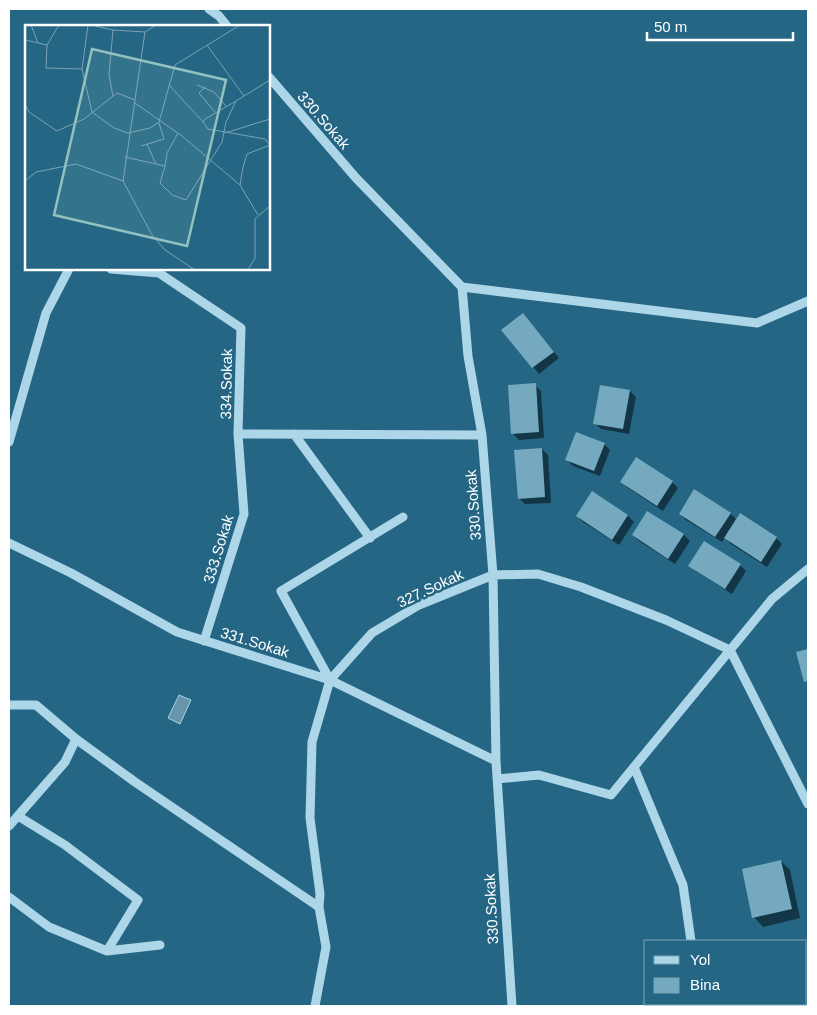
<svg xmlns="http://www.w3.org/2000/svg" width="817" height="1015" font-family="Arial,sans-serif">
  <style>
    .water { fill: #6895a9; stroke: #a1d4e9 }
    .shadow { fill: #0007 }
    .building { fill: #75a9bf }
    .lines { fill: none; stroke-linecap: round; stroke-linejoin: round }
    .minor { stroke: #add6e8; stroke-width: 9 }
    .labels { text-anchor: middle; dominant-baseline: central; stroke-width: 5; stroke-linejoin: round; paint-order: stroke }
    .street-label { font-size: 15px; fill: #fff; stroke: #246684 }
    .inset-road { fill: none; stroke: #7ca3b5; stroke-width: 1 }
    .view { fill: #93c1be; fill-opacity: 0.15; stroke: #93c1be; stroke-width: 2.5 }
    .inset-edge { fill: none; stroke: #fff; stroke-width: 2.5 }
  </style>
  <rect width="100%" height="100%" fill="#246684"/>
  <!-- water -->
  <path class="water" d="M179,695l12,5 -11,24 -12,-6z"/>
  <!-- shadow -->
  <path class="shadow" d="M523,314l36,44 -20,16 -36,-44z
    M535,385l6,6 3,47 -25,2 -6,-6z
    M601,386l29,5 6,6 -7,37 -28,-5 -6,-6z
    M604,444l6,6 -10,26 -27,-10 -6,-6z
    M542,449l6,6 3,48 -26,1 -6,-6z
    M622,482h50l6,6 -15,23 -35,-23z
    M695,491l36,23 6,6 39,18 6,6 -15,23 -36,-23 -6,-6 -3,4 -36,-22 -6,-6z
    M648,512l36,23 6,6 -15,23 -36,-23 -6,-6z
    M577,516h51l6,6 -15,23 -36,-23z
    M690,565h50l6,6 -14,23 -36,-23z
    M781,861l9,9 10,48 -37,9 -9,-10z"/>
  <!-- building -->
  <path class="building" d="M523,313l31,39 -22,16 -31,-38z
    M536,383l3,49 -28,2 -3,-49z
    M600,385l30,5 -7,39 -30,-5z
    M576,432l29,11 -11,28 -29,-11z
    M542,448l3,49 -27,2 -4,-49z
    M636,457l37,24 -16,25 -37,-24z
    M694,489l37,24 -16,24 -36,-23z
    M592,491l36,24 -16,25 -36,-24z
    M647,511l37,23 -16,25 -36,-24z
    M740,513l37,24 -16,25 -37,-24z
    M704,541l37,23 -16,25 -37,-23z
    M808,649v32l-4,1 -8,-30z
    M781,860l11,49 -40,9 -10,-49z"/>
  <g class="lines">
    <!-- minor -->
    <path class="minor" d="M209,9l10,7 8,10
      M269,77l87,101 106,109 6,69 14,79 11,140 3,186 16,245
      M111,269l48,4 82,55 -3,106 244,1
      M462,287l295,36 51,-22
      M294,434l76,104
      M9,442l37,-129 23,-44
      M9,543l62,30 106,59 153,48 166,81
      M204,641l40,-127 -6,-80
      M330,680l-49,-89 122,-74
      M9,705h27l40,34 -11,23 -56,64
      M76,739l59,43 184,125
      M634,767l49,118 8,56
      M497,779l42,-4 72,20 161,-196 36,-30
      M18,816l47,29 73,55 -31,51
      M9,897l40,30 58,24 53,-6
      M699,1004l1,2
      M315,1006l11,-59 -7,-40 1,-13 -10,-76 2,-76 18,-62 42,-47 47,-28 74,-30 45,-1 43,13 85,33 64,30 78,154"/>
  </g>
  <g class="labels">
    <!-- street labels -->
    <g class="street-label">
      <text transform="translate(324 120) rotate(49)">330.Sokak</text>
      <text transform="translate(226 384) rotate(-89)">334.Sokak</text>
      <text transform="translate(473 505) rotate(-94)">330.Sokak</text>
      <text transform="translate(218 549) rotate(-73)">333.Sokak</text>
      <text transform="translate(430 588) rotate(-25)">327.Sokak</text>
      <text transform="translate(255 642) rotate(17)">331.Sokak</text>
      <text transform="translate(491 909) rotate(-93)">330.Sokak</text>
    </g>
  </g>
  <!-- overview -->
  <g transform="translate(25 25)">
    <rect width="245" height="245" fill="#246684"/>
    <path class="inset-road" d="M6,0l7,18M66,0l22,5M131,0l-11,7 -22,149 29,54 13,15 30,20M0,15l22,5 -1,23 36,1 10,43 22,16 14,5 22,-5 9,-6 16,-57 65,-40M22,20l12,-20M182,20l37,51M57,44l6,-44M144,60l34,37M172,60l17,7 12,14M181,61l-7,7 16,19M88,71l-4,-21 4,-45 32,2M211,76l-31,18 -2,3 5,7 57,10 5,6M110,78l47,33 58,49M0,79l4,8 28,19 27,-12 33,-26 18,7M200,108l45,-14M122,119l9,20M116,121l23,-7 -5,-16M100,132l40,9 -5,17 12,12 14,5 36,-58 4,-20 10,-21 34,-21M140,141l2,-13 11,-20M0,156l11,-9 40,-8 47,17M233,190l-18,-30 3,-18 4,-13 23,-9M223,245l7,-12v-39l15,-13"/>
    <path class="view" d="M67,24l134,31 -39,166 -133,-31z"/>
    <rect width="245" height="245" class="inset-edge"/>
  </g>
  <!-- border -->
  <rect width="817" height="1015" fill="none" stroke="#ffffff" stroke-width="20"/>
  <!-- legend -->
  <rect x="644" y="940" width="162" height="65" fill="#246684" stroke="#7ca3b5"/>
  <rect x="654" y="956" width="25" height="8" fill="#add6e8" stroke="#7ca3b5"/>
  <text x="690" y="965" font-size="15" fill="#ffffff">Yol</text>
  <rect x="654" y="978" width="25" height="15" fill="#75a9bf" stroke="#7ca3b5"/>
  <text x="690" y="990" font-size="15" fill="#ffffff">Bina</text>
  <!-- scale -->
  <path d="M647 32v8h146v-8" fill="none" stroke="#ffffff" stroke-width="2.5"/>
  <text x="654" y="32" font-size="15" fill="#ffffff" stroke="#246684" stroke-width="4" paint-order="stroke">50 m</text>
</svg>
